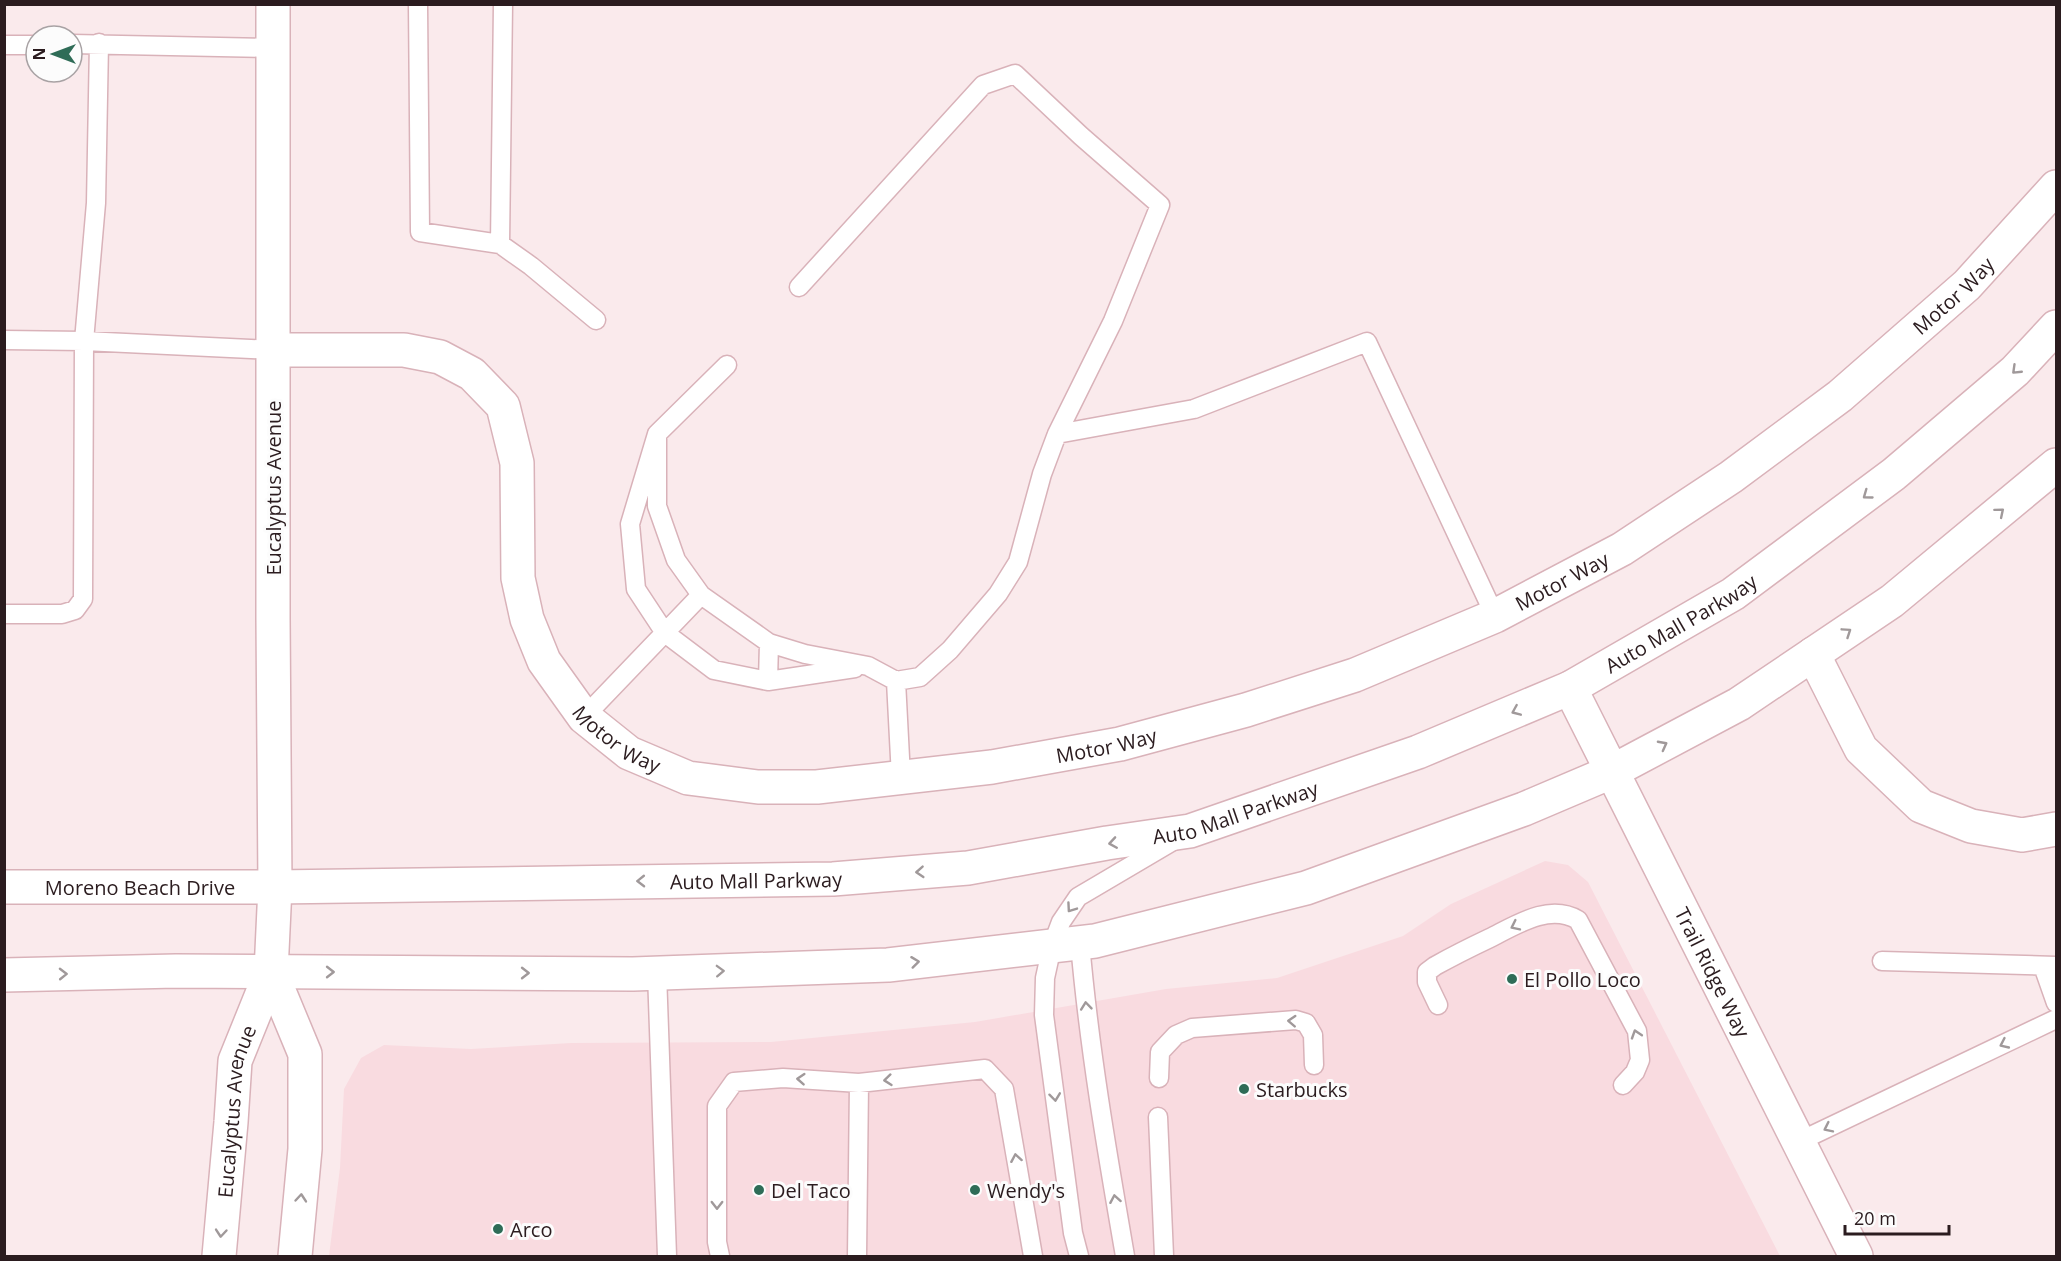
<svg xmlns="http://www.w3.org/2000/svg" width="2061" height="1261" font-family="'Open Sans',sans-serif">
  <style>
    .built { fill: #f9dbe0 }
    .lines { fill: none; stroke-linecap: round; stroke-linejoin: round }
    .service-casing { stroke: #d9b2b9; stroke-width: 21 }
    .minor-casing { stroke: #d9b2b9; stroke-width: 36 }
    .tertiary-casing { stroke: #d9b2b9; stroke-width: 36 }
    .secondary-casing { stroke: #d9b2b9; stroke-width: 36 }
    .primary-casing { stroke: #d9b2b9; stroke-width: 36 }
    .service { stroke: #fff; stroke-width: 18 }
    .minor { stroke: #fff; stroke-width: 33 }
    .tertiary { stroke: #fff; stroke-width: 33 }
    .secondary { stroke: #fff; stroke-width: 33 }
    .primary { stroke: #fff; stroke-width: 33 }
    .oneway { stroke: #a0999a }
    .poi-dot { fill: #2f6c57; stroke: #fcfcfc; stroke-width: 2 }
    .labels { text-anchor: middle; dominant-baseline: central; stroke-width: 6; stroke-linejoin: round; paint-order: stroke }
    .street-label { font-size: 20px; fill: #2b1c1f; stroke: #fcfcfc }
    .poi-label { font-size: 20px; fill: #2b1c1f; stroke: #fcfcfc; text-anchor: start }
  </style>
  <rect width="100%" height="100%" fill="#faeaec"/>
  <!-- built -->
  <path class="built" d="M1545,861l23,4 20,17 192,374h-1451l11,-88 4,-79 17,-31 23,-13 87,4 100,-6 200,-1 204,-20 191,-33 111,-11 126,-42 48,-32z"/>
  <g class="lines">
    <!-- service casing -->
    <g class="service-casing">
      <path id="service" d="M418,4l2,228 80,12 31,22 65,54
        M72,44l201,4
        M4,45h32
        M500,244l3,-240
        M4,340l80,1 189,9
        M727,365l-70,69 -27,90 6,65 29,44 49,37 54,11 87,-13
        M657,434v72l19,54 25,35 68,48 36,11 63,12 28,15 24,-4 30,-27 48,-56 20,-32 24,-88 15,-40 56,-113 47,-116 -79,-69 -66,-62 -32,11 -184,202
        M1057,434l137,-25 173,-67 128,274
        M4,614h58l13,-4 8,-11 1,-258 12,-138 3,-160
        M768,681l1,-38
        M896,681l5,96
        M584,717l117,-122
        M1080,943c9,105 27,209 45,313
        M1882,961l174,5
        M2043,966l13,37
        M657,973l10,283
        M1438,1005l-11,-23v-10l8,-6c18,-10 36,-19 55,-28 26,-13 59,-35 88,-18l59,111 3,29 -5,12 -12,13
        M1159,1078l1,-26 16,-17 16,-7 104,-8 10,3 7,12 1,30
        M1158,1117l6,139
        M1798,1142l258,-123
        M720,1256l-3,-14v-136l17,-24 49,-4 76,5 126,-14 19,20 29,167
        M857,1256l2,-173
        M1079,1256l-6,-23 -29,-218 1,-37 7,-32 9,-24 17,-25 95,-56"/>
    </g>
    <!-- minor casing -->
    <g class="minor-casing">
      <g id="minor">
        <path id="s1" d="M273,350h131l36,7 32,17 31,32 14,57 1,115 9,41 17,42 40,56 45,36 59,25 70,9h59l175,-20 128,-23 126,-34 109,-35 140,-59 127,-67 109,-72 109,-81 127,-111 89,-98"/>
        <path d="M1813,654l48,95 60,57 50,20 51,9 34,-6"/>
        <path id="s2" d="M1570,688l286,568"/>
      </g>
    </g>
    <!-- tertiary casing -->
    <g class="tertiary-casing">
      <path id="tertiary" d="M273,4v614l2,269"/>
    </g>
    <!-- secondary casing -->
    <g class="secondary-casing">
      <g id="secondary">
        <path d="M271,972l34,82v95l-10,107"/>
        <path id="s3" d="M219,1256l12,-134 4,-61 36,-89 4,-85"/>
      </g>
    </g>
    <!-- primary casing -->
    <g class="primary-casing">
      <g id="primary">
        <path id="s4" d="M4,887h271l558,-8 135,-11 139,-25 83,-12 228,-79 152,-64 163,-94 161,-120 121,-103 41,-44"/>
        <path d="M4,975l172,-4 457,3 255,-9 207,-24 211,-53 218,-79 87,-37 128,-68 153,-103 164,-136"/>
      </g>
    </g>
    <!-- service -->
    <use href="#service" class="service"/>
    <!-- minor -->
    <use href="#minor" class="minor"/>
    <!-- tertiary -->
    <use href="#tertiary" class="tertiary"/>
    <!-- secondary -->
    <use href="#secondary" class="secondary"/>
    <!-- primary -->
    <use href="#primary" class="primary"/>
  </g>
  <!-- one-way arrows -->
  <defs><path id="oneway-chevron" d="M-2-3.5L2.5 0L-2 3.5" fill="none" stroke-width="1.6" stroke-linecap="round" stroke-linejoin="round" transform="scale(1.5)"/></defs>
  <g class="oneway">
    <use href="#oneway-chevron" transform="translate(2016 370) rotate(136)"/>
    <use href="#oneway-chevron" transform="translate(1867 495) rotate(144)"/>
    <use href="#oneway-chevron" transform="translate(2000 512) rotate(-40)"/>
    <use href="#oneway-chevron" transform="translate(1847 632) rotate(-34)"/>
    <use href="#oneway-chevron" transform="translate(1516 711) rotate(157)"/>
    <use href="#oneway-chevron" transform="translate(1663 745) rotate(-28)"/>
    <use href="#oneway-chevron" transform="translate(1113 843) rotate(171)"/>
    <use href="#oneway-chevron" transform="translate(920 872) rotate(176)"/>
    <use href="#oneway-chevron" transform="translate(641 881) rotate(179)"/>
    <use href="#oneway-chevron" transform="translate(1071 908) rotate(125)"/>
    <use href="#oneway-chevron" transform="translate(1515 926) rotate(154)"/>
    <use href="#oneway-chevron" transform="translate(915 962) rotate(-7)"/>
    <use href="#oneway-chevron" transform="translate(720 971) rotate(-2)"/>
    <use href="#oneway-chevron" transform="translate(330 972)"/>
    <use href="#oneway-chevron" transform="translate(525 973)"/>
    <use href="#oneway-chevron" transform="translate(63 974) rotate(-1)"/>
    <use href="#oneway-chevron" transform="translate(1086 1006) rotate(-96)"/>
    <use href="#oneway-chevron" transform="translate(1292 1021) rotate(-177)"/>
    <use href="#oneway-chevron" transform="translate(1636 1034) rotate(-108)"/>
    <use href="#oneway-chevron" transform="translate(2004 1044) rotate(155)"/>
    <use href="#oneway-chevron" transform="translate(801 1079) rotate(-176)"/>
    <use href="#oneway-chevron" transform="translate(888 1080) rotate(174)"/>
    <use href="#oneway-chevron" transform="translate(1055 1097) rotate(83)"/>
    <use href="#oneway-chevron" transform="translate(1828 1128) rotate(154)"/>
    <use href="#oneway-chevron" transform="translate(1016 1158) rotate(-100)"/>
    <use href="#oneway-chevron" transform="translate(301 1198) rotate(-85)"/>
    <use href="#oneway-chevron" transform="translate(1115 1199) rotate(-100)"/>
    <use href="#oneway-chevron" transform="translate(717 1205) rotate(90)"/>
    <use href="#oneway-chevron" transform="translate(221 1233) rotate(95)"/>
  </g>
  <!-- markers -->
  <g class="poi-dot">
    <circle cx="1512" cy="979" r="6"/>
    <circle cx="1244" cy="1089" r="6"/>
    <circle cx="759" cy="1190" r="6"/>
    <circle cx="975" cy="1190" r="6"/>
    <circle cx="498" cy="1229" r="6"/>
  </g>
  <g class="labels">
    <!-- street labels -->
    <g class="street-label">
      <text stroke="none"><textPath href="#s1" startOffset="2094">Motor Way</textPath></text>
      <text transform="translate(273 488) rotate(-90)">Eucalyptus Avenue</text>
      <text stroke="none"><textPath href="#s1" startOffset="1608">Motor Way</textPath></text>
      <text stroke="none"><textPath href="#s4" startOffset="1724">Auto Mall Parkway</textPath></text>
      <text stroke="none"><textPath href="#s1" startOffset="618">Motor Way</textPath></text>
      <text stroke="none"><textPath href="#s1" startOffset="1122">Motor Way</textPath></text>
      <text stroke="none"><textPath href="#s4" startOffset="1238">Auto Mall Parkway</textPath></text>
      <text stroke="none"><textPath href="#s4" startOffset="752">Auto Mall Parkway</textPath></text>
      <text stroke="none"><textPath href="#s4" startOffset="136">Moreno Beach Drive</textPath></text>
      <text stroke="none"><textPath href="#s2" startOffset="318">Trail Ridge Way</textPath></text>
      <text stroke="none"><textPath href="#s3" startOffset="146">Eucalyptus Avenue</textPath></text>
    </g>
    <!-- poi labels -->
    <g class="poi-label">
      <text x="1524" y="979">El Pollo Loco</text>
      <text x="1256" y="1089">Starbucks</text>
      <text x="771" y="1190">Del Taco</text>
      <text x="987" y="1190">Wendy's</text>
      <text x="510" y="1229">Arco</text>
    </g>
  </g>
  <!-- border -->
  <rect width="2061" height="1261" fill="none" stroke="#2b1c1f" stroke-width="12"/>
  <!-- north arrow -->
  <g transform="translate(54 54) rotate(270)"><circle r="28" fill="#fcfcfc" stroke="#a8a2a4" stroke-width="1.5"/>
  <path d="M0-4.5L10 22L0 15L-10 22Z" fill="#2f6c57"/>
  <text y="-9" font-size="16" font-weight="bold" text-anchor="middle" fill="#2b1c1f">N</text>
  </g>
  <!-- scale -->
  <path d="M1845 1225v9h104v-9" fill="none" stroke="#2b1c1f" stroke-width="3"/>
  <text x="1854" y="1225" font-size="18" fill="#2b1c1f" stroke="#fcfcfc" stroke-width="4.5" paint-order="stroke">20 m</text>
</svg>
